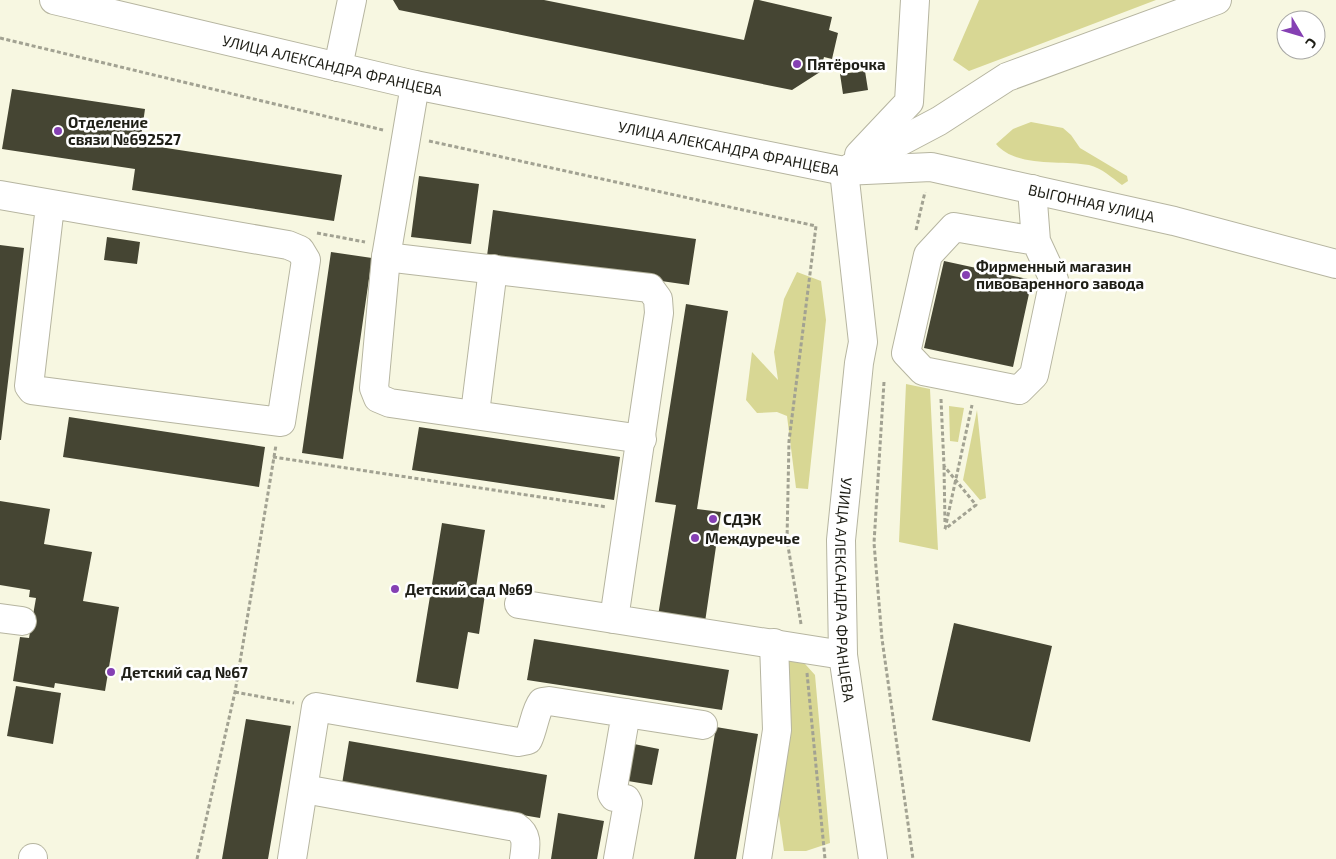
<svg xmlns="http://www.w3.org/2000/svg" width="1336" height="859" font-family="'Exo 2',sans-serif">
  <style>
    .green { fill: #d8d794 }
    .building { fill: #454533 }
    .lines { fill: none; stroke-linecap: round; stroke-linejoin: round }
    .minor-casing { stroke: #b6b5a0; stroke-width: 30 }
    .path { stroke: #a2a292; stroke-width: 3; stroke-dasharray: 4 2.5; stroke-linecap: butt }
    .minor { stroke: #fff; stroke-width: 28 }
    .poi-dot { fill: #8540b3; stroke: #fff; stroke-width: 2 }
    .labels { text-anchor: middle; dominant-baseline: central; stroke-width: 5; stroke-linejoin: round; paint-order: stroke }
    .poi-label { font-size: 15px; font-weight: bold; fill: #1e1e16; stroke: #fff; text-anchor: start }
    .street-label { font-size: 15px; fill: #1e1e16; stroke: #fff }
  </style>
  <rect width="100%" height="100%" fill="#f7f7e1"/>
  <!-- green -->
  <path class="green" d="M979,0h177l-187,71 -16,-11z
    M1031,122l32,6 8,7 9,13 47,28 1,5 -6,4c-10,-7 -20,-17 -33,-20 -27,-5 -73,3 -93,-21l17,-15z
    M797,272l24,9 5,39 -18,169 -12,-1 -9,-72 -10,-4 -20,1 -11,-13 6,-48 26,28 -4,-28 10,-53z
    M906,384l24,5 8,161 -39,-8z
    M949,406l15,2 -6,34 -8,-1z
    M977,410l9,88 -6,2 -17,-20z
    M783,654l14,1 18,20 15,168 -24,8h-22l-9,-63z"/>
  <!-- building -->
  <path class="building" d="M393,0h151l200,40 10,-40h5l73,17 -3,13 9,3 -6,26 -8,-2 -4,15 -28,18 -393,-80z
    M865,71l3,19 -25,4 -3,-20z
    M12,89l133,20 -5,35 202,31 -8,46 -202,-31 3,-21 -133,-20z
    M419,176l60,8 -8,60 -60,-7z
    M493,210l203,29 -7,46 -202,-29z
    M107,237l33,5 -3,22 -33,-4z
    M0,245l24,3 -23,192h-1z
    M331,252l41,6 -29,201 -41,-6z
    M944,261l88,19 -19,87 -89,-19z
    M686,304l42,7 -31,198 24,3 -17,117 -47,-7 19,-117 -21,-3z
    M69,417l196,30 -6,40 -196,-30z
    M419,427l201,30 -6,43 -202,-30z
    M0,501l50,8 -6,35 48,8 -9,49 36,6 -14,84 -50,-8 -1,5 -41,-7 7,-44 9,1 7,-40 -7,-1 1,-7 -30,-5z
    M442,523l43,7 -9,57 10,1 -7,46 -11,-2 -10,57 -42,-7z
    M954,623l98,23 -22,96 -98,-22z
    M534,639l195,31 -7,40 -195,-30z
    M16,686l45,7 -8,51 -46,-8z
    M246,719l45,7 -23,133h-46z
    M716,727l42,7 -22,125h-42z
    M349,741l198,34 -7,43 -198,-34z
    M634,744l25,5 -7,36 -24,-4z
    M558,813l46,8 -7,38h-46z"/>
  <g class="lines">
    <!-- minor casing -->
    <g class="minor-casing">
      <g id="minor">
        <path id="s1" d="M54,0l361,85 429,86 87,-4 243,54 162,43"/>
        <path d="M338,67l14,-67"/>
        <path d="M415,85l-29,172 -12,131 4,10 12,5 252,36"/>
        <path d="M859,155l50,-53 6,-102"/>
        <path d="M850,168l89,-47 68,-44 210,-77"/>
        <path id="s2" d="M844,171l19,171 -4,21 -18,177 2,115 30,204"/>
        <path d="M1032,189l4,52 18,39 -20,95 -15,15 -96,-19 -17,-18 22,-98 26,-28 82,14"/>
        <path d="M0,195l288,50 12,5 6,10 -25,162 -249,-32 -3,-4 21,-180"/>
        <path d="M386,257l264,31 8,11 1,14 -45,306 229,36"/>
        <path d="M475,413l18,-144"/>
        <path d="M519,604l95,15"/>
        <path d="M0,618l22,3"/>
        <path d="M626,713l77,12"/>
        <path d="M304,789l212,38c12,8 10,18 8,32"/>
        <path d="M33,859v-1"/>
        <path d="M292,859l24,-152 202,35 10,-2c6,-13 7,-29 14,-38l7,-1 77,12 -14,81 2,3 12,2 2,4 -10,56"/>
        <path d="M757,859l20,-129 -3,-87"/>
      </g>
    </g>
    <!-- path -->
    <path class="path" d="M0,38l383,92
      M429,141l387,85 -27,215 -2,99 14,84
      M916,230l9,-38
      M317,233l48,9
      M884,382l-10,161 8,96 31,220
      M941,399l3,67 32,39 -31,24
      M273,457l334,50
      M944,466l1,58
      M945,529l27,-124
      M807,673l18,186
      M235,692l59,11
      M197,859l38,-167 41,-247"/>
    <!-- minor -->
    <use href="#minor" class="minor"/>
  </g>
  <!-- markers -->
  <g class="poi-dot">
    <circle cx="797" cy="64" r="5"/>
    <circle cx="58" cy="131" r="5"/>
    <circle cx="966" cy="275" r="5"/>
    <circle cx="713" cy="519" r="5"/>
    <circle cx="695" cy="538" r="5"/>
    <circle cx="395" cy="589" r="5"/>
    <circle cx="111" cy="672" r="5"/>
  </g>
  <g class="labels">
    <!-- poi labels -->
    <g class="poi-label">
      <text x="807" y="64">Пятёрочка</text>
      <text x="68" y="122">Отделение<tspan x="68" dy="17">связи №692527</tspan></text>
      <text x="976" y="266">Фирменный магазин<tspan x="976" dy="17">пивоваренного завода</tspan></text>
      <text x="723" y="519">СДЭК</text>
      <text x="705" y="538">Междуречье</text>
      <text x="405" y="589">Детский сад №69</text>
      <text x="121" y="672">Детский сад №67</text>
    </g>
    <!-- street labels -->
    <g class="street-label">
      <text stroke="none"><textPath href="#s1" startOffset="286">УЛИЦА АЛЕКСАНДРА ФРАНЦЕВА</textPath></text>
      <text stroke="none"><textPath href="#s1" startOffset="691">УЛИЦА АЛЕКСАНДРА ФРАНЦЕВА</textPath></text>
      <text stroke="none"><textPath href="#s1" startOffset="1060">ВЫГОННАЯ УЛИЦА</textPath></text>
      <text stroke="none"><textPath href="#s2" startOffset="421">УЛИЦА АЛЕКСАНДРА ФРАНЦЕВА</textPath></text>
    </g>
  </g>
  <!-- north arrow -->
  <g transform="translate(1301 35) rotate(128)"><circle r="24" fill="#ffffff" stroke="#a5a5a2"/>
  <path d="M0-4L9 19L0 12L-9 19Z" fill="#8540b3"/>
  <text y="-8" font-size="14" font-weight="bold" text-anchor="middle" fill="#1e1e16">С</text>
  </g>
</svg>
